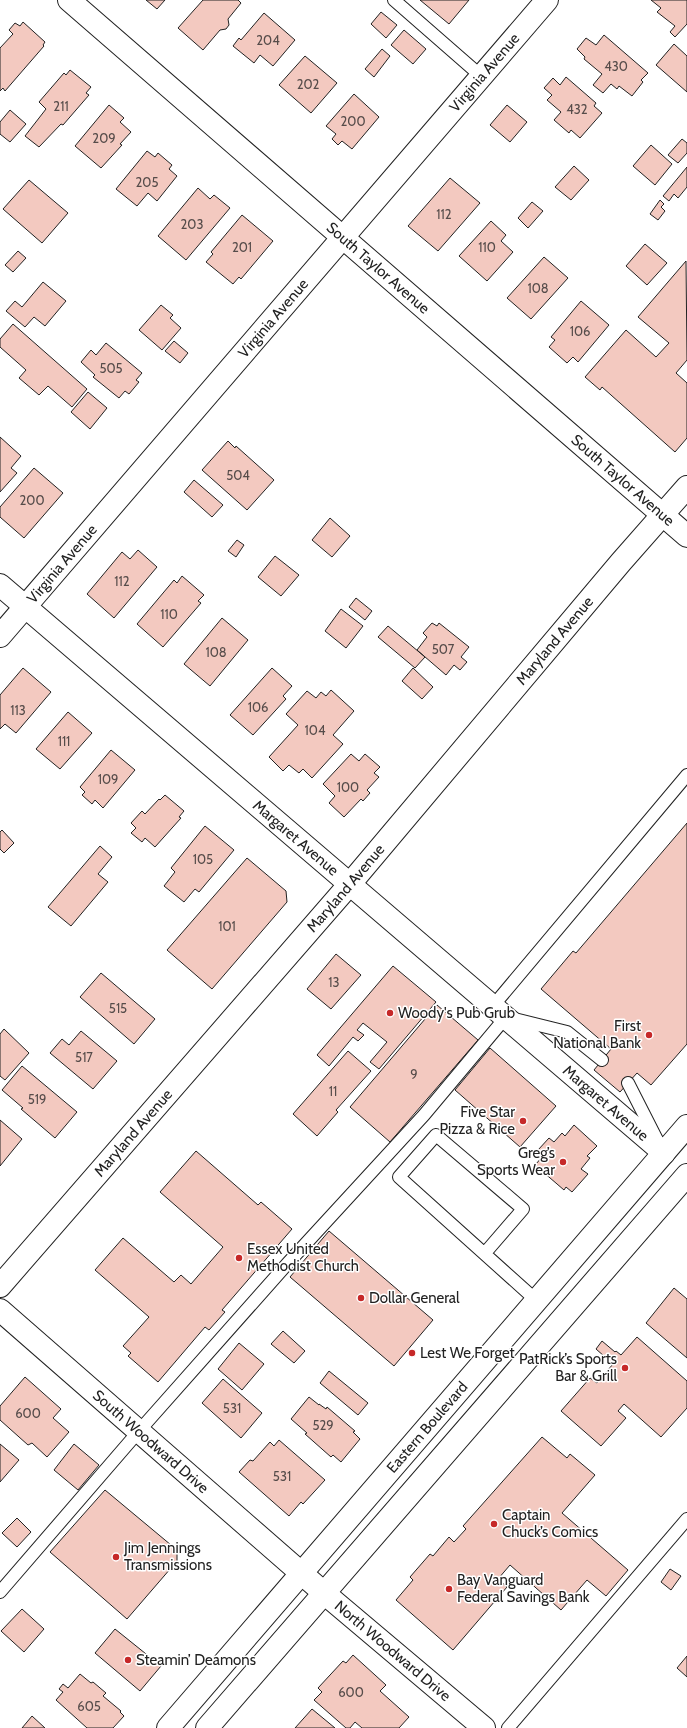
<svg xmlns="http://www.w3.org/2000/svg" width="687" height="1728" font-family="Cabin,sans-serif">
  <style>
    .building { fill: #f3c9c0; stroke: #222 }
    .lines { fill: none; stroke-linecap: round; stroke-linejoin: round }
    .lane-casing { stroke: #222; stroke-width: 14 }
    .street-casing { stroke: #222; stroke-width: 24 }
    .primary-casing { stroke: #222; stroke-width: 24 }
    .lane { stroke: #fff; stroke-width: 12 }
    .street { stroke: #fff; stroke-width: 22 }
    .primary { stroke: #fff; stroke-width: 22 }
    .poi-dot { fill: #c62828; stroke: #fff; stroke-width: 1.5 }
    .labels { text-anchor: middle; dominant-baseline: central; stroke-width: 3; stroke-linejoin: round; paint-order: stroke }
    .number-label { font-size: 13px; fill: #564c4a }
    .street-label { font-size: 15px; fill: #222; stroke: #fff }
    .poi-label { font-size: 15px; fill: #222; stroke: #fff; text-anchor: start }
  </style>
  <rect width="100%" height="100%" fill="#fff"/>
  <!-- building -->
  <path class="building" d="M146,0h19l-8,9z
    M203,0h35l3,3 -13,16 1,6 -3,4 -6,1 -17,20 -25,-22z
    M420,0h49l-20,24z
    M651,0h36v24l-12,13 -5,-5 5,-6 -18,-14 4,-4z
    M381,12l16,13 -11,13 -15,-14z
    M264,13l31,27 -22,26 -13,-11 -6,8 -21,-17 6,-8 2,2z
    M23,22l22,20 -2,3 1,1 -39,45 -2,-3 -3,3v-43l13,-14 -4,-4 6,-7 5,3z
    M404,30l22,19 -13,15 -22,-19z
    M604,35l44,38 -7,7 2,2 -11,14 -13,-10 -2,3 -6,-5 -8,9 -10,-8 9,-11 -18,-15 1,-2 -8,-8 9,-11 10,7z
    M674,44l13,12v36l-31,-27z
    M382,49l8,7 -16,21 -9,-8z
    M305,56l32,27 -26,30 -32,-28z
    M70,70l21,17 -5,6 3,2 -26,30 -2,-1 -22,23 -14,-11 21,-27 -7,-7 25,-29 2,2z
    M566,77l30,26 -2,3 8,7 -22,25 -9,-8 -2,3 -15,-13 7,-8 -14,-12 5,-5 -8,-7 9,-10 7,7z
    M354,94l25,23 -27,32 -10,-8 -4,4 -6,-6 4,-5 -10,-8z
    M109,105l15,13 -4,4 11,10 -11,12 2,1 -21,23 -26,-22z
    M507,105l20,17 -17,20 -20,-17z
    M10,110l16,14 -16,18 -10,-8v-12z
    M682,139l5,4v10l-9,10 -10,-8z
    M651,145l21,19 -17,21 -22,-19z
    M147,151l8,6 3,-4 14,12 -3,4 8,7 -20,25 -9,-8 -11,13 -21,-17z
    M574,166l15,14 -18,20 -16,-13z
    M687,167v20l-9,11 -4,-4 -5,7 -6,-5z
    M450,178l30,25 -42,48 -30,-25z
    M29,180l39,33 -26,30 -39,-34z
    M198,188l12,11 4,-4 16,13 -44,52 -28,-24z
    M660,200l4,4 -3,3 4,4 -7,9 -8,-6z
    M532,202l11,9 -15,17 -10,-10z
    M242,215l31,26 -32,38 -2,-2 -6,7 -27,-22 7,-8 -2,-2z
    M491,221l15,14 -5,6 12,11 -26,29 -28,-25z
    M645,244l22,19 -20,22 -21,-19z
    M18,251l8,7 -13,14 -8,-7z
    M544,257l24,21 -37,41 -24,-21z
    M686,261l1,99 -11,13 11,10v55l-12,14 -73,-65 -2,3 -15,-13 41,-47 30,27 13,-14 -31,-26z
    M43,282l23,19 -21,25 -11,-9 -9,10 -19,-16 9,-10 7,6z
    M581,301l28,24 -31,37 -5,-5 -6,6 -18,-16 6,-7 -4,-3z
    M161,305l12,10 -3,3 11,10 -19,22 -23,-20z
    M13,324l74,65 -15,18 -24,-21 -9,9 -20,-17 7,-8 -26,-23v-8z
    M174,341l14,12 -8,10 -15,-12z
    M106,343l36,30 -6,7 3,2 -10,12 -4,-3 -6,7 -26,-21 2,-2 -14,-13 10,-12 5,5z
    M88,392l19,16 -17,21 -19,-17z
    M0,437l21,19 -10,12 6,5 -17,19z
    M228,441l7,7 1,-2 38,34 -27,30 -45,-40z
    M34,468l29,25 -39,45 -24,-21v-10z
    M194,480l29,25 -11,12 -28,-25z
    M330,518l20,18 -18,21 -20,-17z
    M237,540l7,5 -8,12 -8,-6z
    M138,550l19,17 -43,51 -27,-24 35,-42 8,7z
    M275,556l24,19 -18,21 -23,-19z
    M182,576l22,19 -6,6 3,2 -38,44 -26,-23 37,-44 3,3z
    M356,598l16,13 -7,9 -16,-13z
    M341,609l22,17 -17,22 -21,-17z
    M222,618l26,22 -38,46 -26,-22z
    M432,623l5,3 2,-3 30,24 -8,10 6,5 -7,8 -6,-5 -8,10 -29,-25 10,-13 -4,-4z
    M388,626l37,31 -10,11 -37,-31z
    M23,668l28,24 -35,41 -11,-9 -5,5v-34z
    M272,668l20,18 -9,10 3,3 -33,36 -23,-20z
    M413,668l20,19 -11,12 -20,-18z
    M331,690l23,21 -21,24 10,9 -31,34 -9,-9 -4,4 -10,-8 -6,6 -14,-14 29,-32 -12,-11 21,-23 9,7 5,-6 5,4z
    M68,712l24,21 -32,36 -24,-20z
    M111,750l24,20 -32,38 -8,-8 -3,4 -10,-9 3,-3 -5,-5z
    M351,754l8,7 6,-7 15,13 -6,6 5,4 -12,13 3,3 -7,8 -2,-2 -17,18 -15,-14 6,-7 -12,-12z
    M165,795l19,16 -5,6 2,1 -26,29 -10,-9 -3,4 -11,-9 5,-5 -5,-5 11,-12 3,3 14,-15 1,1z
    M687,823v221l-36,41 -14,-12 -17,19 -26,-22 17,-21 -70,-60 32,-38 3,2z
    M205,826l29,24 -35,42 -4,-3 -11,13 -20,-16 11,-14 -4,-4z
    M2,830l12,13 -10,10 -4,-4v-17z
    M100,846l12,11 -14,17 10,8 -37,44 -23,-19z
    M247,858l39,33 1,11 -75,87 -45,-39z
    M336,954l25,21 -30,34 -24,-20z
    M393,966l43,36 -57,67 -9,-7 17,-20 -24,-19 -6,7 7,5 -6,6 -5,-4 -24,29 -12,-11z
    M101,973l54,46 -21,25 -54,-47z
    M437,1005l41,35 -88,102 -40,-35z
    M4,1029l25,24 -24,27 -5,-4v-42z
    M81,1031l36,30 -24,28 -43,-36 12,-14 7,6z
    M490,1048l66,58 -36,41 -65,-57z
    M348,1051l23,20 -35,39 2,2 -21,24 -24,-22z
    M22,1066l55,46 -22,26 -34,-29 2,-1 -21,-18z
    M0,1120l22,19 -22,27z
    M574,1125l23,21 -10,10 3,2 -9,11 7,5 -16,18 -6,-5 -2,3 -29,-25 9,-10 -6,-5 11,-12 5,4 8,-9 3,3z
    M196,1151l62,54 3,-3 31,27 -70,81 3,2 -16,18 -4,-3 -47,55 -30,-26 3,-3 -8,-7 26,-29 -54,-47 28,-32 51,44 7,-7 10,9 32,-37 -63,-55z
    M329,1231l104,89 -39,46 -104,-89z
    M674,1288l13,11v59l-41,-35z
    M283,1331l22,20 -11,12 -23,-19z
    M637,1337l50,44v27l-26,29 -37,-33 -6,7 8,7 -25,28 -40,-35 29,-33 7,5 16,-19 -17,-15 6,-8 13,11 1,-1 5,4z
    M239,1343l25,21 -22,26 -24,-21z
    M329,1371l39,32 -10,12 -38,-32z
    M25,1377l36,32 -8,9 16,14 -22,25 -15,-14 -4,2 -28,-25v-14z
    M223,1379l39,34 -21,25 -39,-35z
    M309,1397l10,8v-1l7,5 1,-2 28,24 -2,1 7,7 -19,23 -8,-7 -2,2 -26,-23 2,-1 -16,-14z
    M542,1437l25,21 3,-4 25,21 -33,38 66,57 -22,26 -19,-16 -26,30 -51,-45 -12,14 9,8 -54,63 -57,-50 17,-20 -3,-3 20,-23 3,2 16,-19 5,5 12,-13 -3,-3z
    M279,1440l46,40 -22,24 -2,-2 -12,14 -50,-44 11,-12 3,1 17,-19 4,4z
    M0,1444l19,16 -19,22z
    M74,1444l25,21 -21,25 -24,-20z
    M105,1490l72,60v11l-50,58 -77,-67z
    M17,1518l14,14 -14,15 -15,-14z
    M670,1569l11,7 -10,14 -10,-8z
    M22,1609l22,20 -20,23 -23,-21z
    M115,1629l46,37 -21,25 -45,-38z
    M353,1655l33,30 -6,6 29,26 -10,11h-37l-7,-6 -5,6h-4l-32,-28 8,-8 -4,-4 25,-27 3,2z
    M687,1656v21l-10,-9z
    M80,1674l11,9 2,-1 13,11 -3,3 18,15 -1,1 4,4 -11,12h-26l-31,-28 7,-8 -4,-3 4,-5 5,4z
    M312,1709l23,19h-40z
    M32,1716l13,12h-23z"/>
  <g class="lines">
    <!-- lane casing -->
    <g class="lane-casing">
      <path id="lane" d="M394,0l87,76
        M493,1006l194,-231
        M628,1083l29,57
        M485,1253l38,-44 -87,-74 -37,42 138,124
        M0,1592l139,-161 149,-168 136,-148 82,-98 61,15 35,28
        M508,1728l179,-209"/>
    </g>
    <!-- street casing -->
    <g class="street-casing">
      <g id="street">
        <path id="s1" d="M69,0l618,536"/>
        <path id="s2" d="M0,585l664,568"/>
        <path id="s3" d="M0,636l547,-636"/>
        <path id="s4" d="M0,1286l349,-401 272,-323 66,-75"/>
        <path id="s5" d="M0,1310l324,283 160,135"/>
      </g>
    </g>
    <!-- primary casing -->
    <g class="primary-casing">
      <g id="primary">
        <path id="s6" d="M168,1728l519,-602"/>
        <path d="M207,1728l480,-553"/>
      </g>
    </g>
    <!-- lane -->
    <use href="#lane" class="lane"/>
    <!-- street -->
    <use href="#street" class="street"/>
    <!-- primary -->
    <use href="#primary" class="primary"/>
  </g>
  <!-- markers -->
  <g class="poi-dot">
    <circle cx="390" cy="1013" r="4"/>
    <circle cx="649" cy="1035" r="4"/>
    <circle cx="523" cy="1121" r="4"/>
    <circle cx="563" cy="1162" r="4"/>
    <circle cx="239" cy="1258" r="4"/>
    <circle cx="361" cy="1298" r="4"/>
    <circle cx="412" cy="1353" r="4"/>
    <circle cx="625" cy="1368" r="4"/>
    <circle cx="494" cy="1524" r="4"/>
    <circle cx="116" cy="1557" r="4"/>
    <circle cx="449" cy="1589" r="4"/>
    <circle cx="128" cy="1660" r="4"/>
  </g>
  <g class="labels">
    <!-- number labels -->
    <g class="number-label">
      <text x="268" y="40">204</text>
      <text x="616" y="66">430</text>
      <text x="308" y="84">202</text>
      <text x="61" y="106">211</text>
      <text x="577" y="109">432</text>
      <text x="353" y="121">200</text>
      <text x="104" y="138">209</text>
      <text x="147" y="182">205</text>
      <text x="444" y="214">112</text>
      <text x="192" y="224">203</text>
      <text x="242" y="247">201</text>
      <text x="487" y="247">110</text>
      <text x="538" y="288">108</text>
      <text x="580" y="331">106</text>
      <text x="111" y="368">505</text>
      <text x="238" y="475">504</text>
      <text x="32" y="500">200</text>
      <text x="122" y="581">112</text>
      <text x="169" y="614">110</text>
      <text x="443" y="649">507</text>
      <text x="216" y="652">108</text>
      <text x="258" y="707">106</text>
      <text x="18" y="710">113</text>
      <text x="315" y="730">104</text>
      <text x="64" y="741">111</text>
      <text x="108" y="779">109</text>
      <text x="348" y="787">100</text>
      <text x="203" y="859">105</text>
      <text x="227" y="926">101</text>
      <text x="334" y="982">13</text>
      <text x="118" y="1008">515</text>
      <text x="84" y="1057">517</text>
      <text x="414" y="1074">9</text>
      <text x="333" y="1091">11</text>
      <text x="37" y="1099">519</text>
      <text x="232" y="1408">531</text>
      <text x="28" y="1413">600</text>
      <text x="323" y="1425">529</text>
      <text x="282" y="1476">531</text>
      <text x="351" y="1692">600</text>
      <text x="89" y="1706">605</text>
    </g>
    <!-- street labels -->
    <g class="street-label">
      <text stroke="none"><textPath href="#s3" startOffset="743">Virginia Avenue</textPath></text>
      <text stroke="none"><textPath href="#s1" startOffset="409">South Taylor Avenue</textPath></text>
      <text stroke="none"><textPath href="#s3" startOffset="419">Virginia Avenue</textPath></text>
      <text stroke="none"><textPath href="#s1" startOffset="733">South Taylor Avenue</textPath></text>
      <text stroke="none"><textPath href="#s3" startOffset="95">Virginia Avenue</textPath></text>
      <text stroke="none"><textPath href="#s4" startOffset="851">Maryland Avenue</textPath></text>
      <text stroke="none"><textPath href="#s2" startOffset="389">Margaret Avenue</textPath></text>
      <text stroke="none"><textPath href="#s4" startOffset="527">Maryland Avenue</textPath></text>
      <text stroke="none"><textPath href="#s2" startOffset="797">Margaret Avenue</textPath></text>
      <text stroke="none"><textPath href="#s4" startOffset="203">Maryland Avenue</textPath></text>
      <text stroke="none"><textPath href="#s6" startOffset="397">Eastern Boulevard</textPath></text>
      <text stroke="none"><textPath href="#s5" startOffset="200">South Woodward Drive</textPath></text>
      <text stroke="none"><textPath href="#s5" startOffset="520">North Woodward Drive</textPath></text>
    </g>
    <!-- poi labels -->
    <g class="poi-label">
      <text x="398" y="1013">Woody's Pub Grub</text>
      <text x="641" y="1026" text-anchor="end">First<tspan x="641" dy="17">National Bank</tspan></text>
      <text x="515" y="1112" text-anchor="end">Five Star<tspan x="515" dy="17">Pizza &amp; Rice</tspan></text>
      <text x="555" y="1153" text-anchor="end">Greg’s<tspan x="555" dy="17">Sports Wear</tspan></text>
      <text x="247" y="1249">Essex United<tspan x="247" dy="17">Methodist Church</tspan></text>
      <text x="369" y="1298">Dollar General</text>
      <text x="420" y="1353">Lest We Forget</text>
      <text x="617" y="1359" text-anchor="end">PatRick’s Sports<tspan x="617" dy="17">Bar &amp; Grill</tspan></text>
      <text x="502" y="1515">Captain<tspan x="502" dy="17">Chuck’s Comics</tspan></text>
      <text x="124" y="1548">Jim Jennings<tspan x="124" dy="17">Transmissions</tspan></text>
      <text x="457" y="1580">Bay Vanguard<tspan x="457" dy="17">Federal Savings Bank</tspan></text>
      <text x="136" y="1660">Steamin’ Deamons</text>
    </g>
  </g>
</svg>
